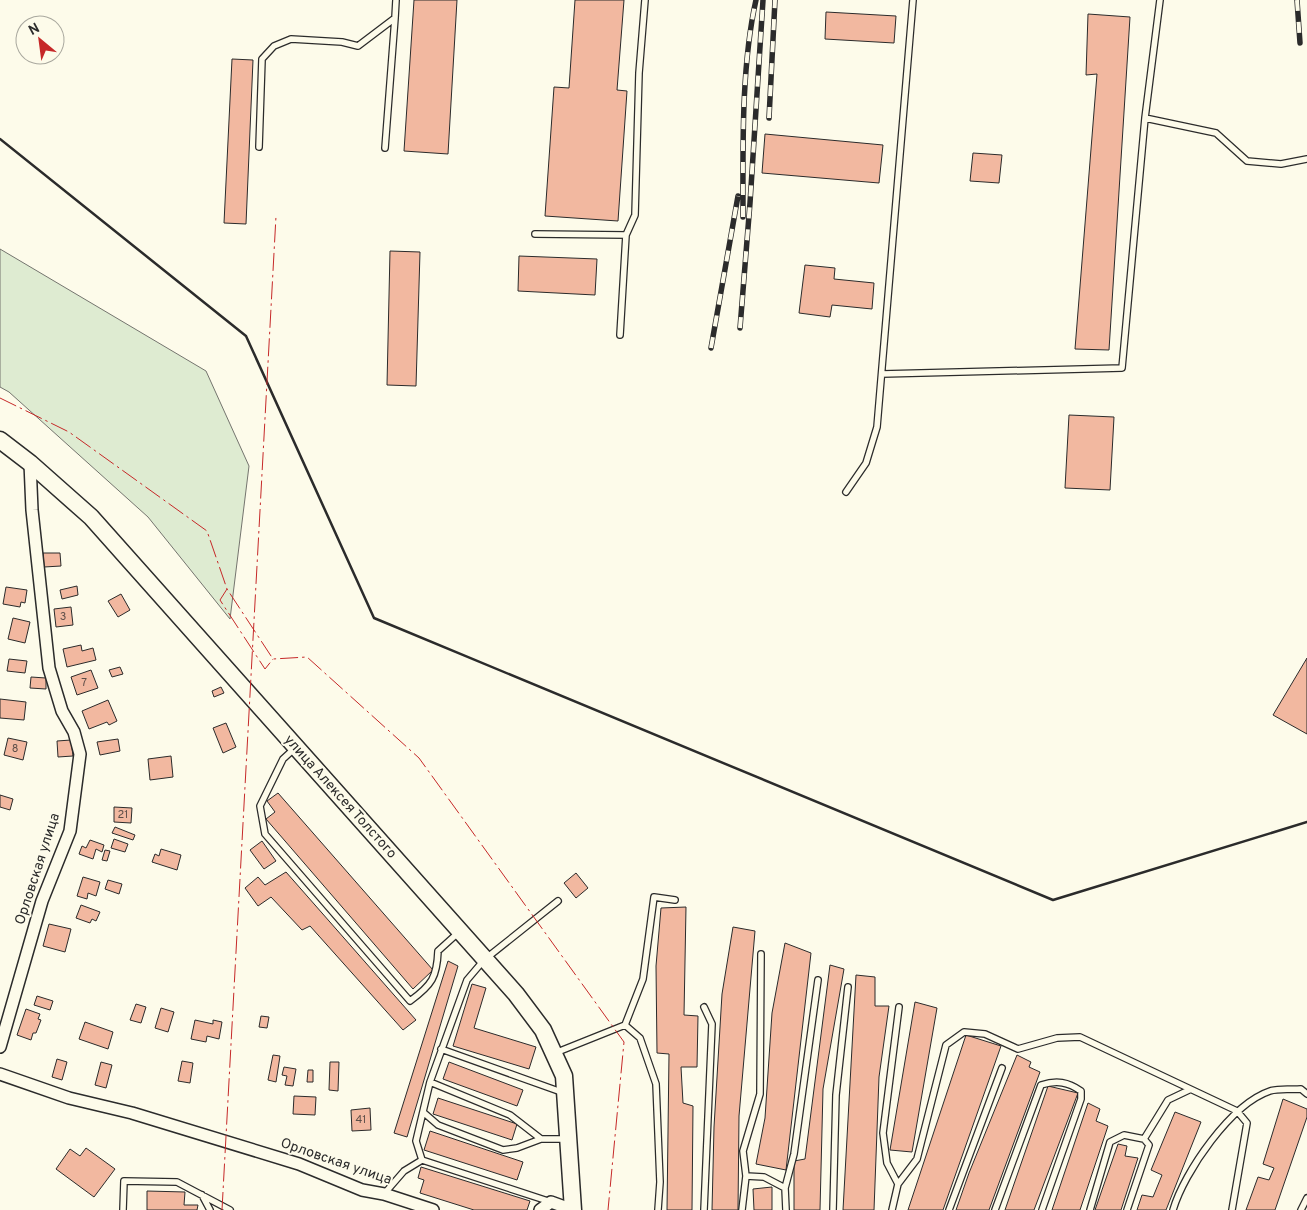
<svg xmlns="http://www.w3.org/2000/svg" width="1307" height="1210" font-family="Overpass,sans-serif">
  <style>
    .green { fill: #deebd1; stroke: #74746e }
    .building { fill: #f2b8a0; stroke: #2b2b2b }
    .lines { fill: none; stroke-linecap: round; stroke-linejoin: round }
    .lane-casing { stroke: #2b2b2b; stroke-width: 8 }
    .street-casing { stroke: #2b2b2b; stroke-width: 14 }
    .secondary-casing { stroke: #2b2b2b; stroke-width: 19 }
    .lane { stroke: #fdfbea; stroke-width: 5.5 }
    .street { stroke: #fdfbea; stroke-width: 11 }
    .secondary { stroke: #fdfbea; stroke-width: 16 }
    .rail-casing { stroke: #2b2b2b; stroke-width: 5.5 }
    .rail { stroke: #fdfbea; stroke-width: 4; stroke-dasharray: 11; stroke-linecap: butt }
    .wall { stroke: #2b2b2b; stroke-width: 2.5 }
    .power { stroke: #c62828; stroke-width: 1; stroke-dasharray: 18 4 2.5 4; stroke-linecap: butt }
    .labels { text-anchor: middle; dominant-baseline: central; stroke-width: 4; stroke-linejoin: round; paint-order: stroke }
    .number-label { font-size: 11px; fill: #5d4e48 }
    .street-label { font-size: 14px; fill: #2b2b2b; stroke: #fdfbea }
  </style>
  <rect width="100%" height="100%" fill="#fdfbea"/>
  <!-- green -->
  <path class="green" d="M0,249l206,122 43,95 -19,153 -82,-102 -139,-125 -9,-5z"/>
  <!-- building -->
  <path class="building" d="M414,0h43l-9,154 -44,-3z
    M575,0h49l-7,90 10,1 -9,130 -73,-5 9,-129 15,1z
    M826,12l70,4 -2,27 -69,-4z
    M1088,14l42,3 -21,333 -34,-1 22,-275 -11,1z
    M232,59l21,1 -7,164 -22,-1z
    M765,134l118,11 -4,38 -117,-10z
    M973,153l29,2 -3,28 -29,-2z
    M390,251l30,1 -4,134 -29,-1z
    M519,256l78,3 -2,36 -77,-4z
    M805,265l30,3 -1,11 40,4 -2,26 -40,-4 -2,12 -31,-4z
    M1069,415l45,2 -4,73 -45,-2z
    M43,553h17l1,13 -17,1z
    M77,586l1,9 -16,4 -2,-9z
    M6,587l21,3 -2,13 -4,-1 -1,5 -17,-3z
    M121,594l9,16 -12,7 -10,-16z
    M71,607l2,18 -17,2 -2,-18z
    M13,618l17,4 -5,21 -17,-4z
    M81,645l1,6 11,-3 3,12 -29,7 -4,-18z
    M1307,658v76l-34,-19z
    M9,659l18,2 -2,12 -18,-2z
    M120,667l3,7 -11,3 -3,-7z
    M91,670l7,18 -21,7 -6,-18z
    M31,677l15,1v11l-16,-1z
    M221,687l3,6 -10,4 -2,-6z
    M0,699l26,3 -2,18 -24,-2z
    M108,700l9,21 -8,4 -2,-3 -18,7 -7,-18z
    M226,723l10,24 -13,6 -10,-25z
    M8,738l19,4 -4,18 -19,-5z
    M118,739l2,12 -20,4 -3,-13z
    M71,740l2,16 -15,1 -1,-16z
    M171,756l2,21 -23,3 -2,-21z
    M278,793l155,177 -20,19 -147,-170 9,-7 -8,-11z
    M0,795l13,4 -3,11 -10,-3z
    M114,807l18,1 -1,15 -17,-1z
    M115,827l20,8 -2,5 -21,-7z
    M114,839l14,5 -3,8 -14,-4z
    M90,840l14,5 -2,7 -6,-3 -3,10 -14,-5 3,-8 4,2z
    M262,841l14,20 -12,8 -14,-19z
    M161,849l20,6 -4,15 -25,-8 3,-8 4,2z
    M105,850l5,1 -3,10 -5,-1z
    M286,872l130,148 -13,10 -93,-104 -8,4 -31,-33 -13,9 -13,-18 13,-11 7,8z
    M576,873l12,15 -12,10 -12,-15z
    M83,877l17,5 -4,14 -8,-3 -1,6 -10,-3z
    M108,880l14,4 -3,10 -14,-5z
    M81,905l19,7 -4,9 -4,-2 -2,4 -14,-5z
    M686,907l-2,108 14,1 -1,51h-16l2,36 10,3 -1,104h-25l2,-156 -12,-1 -1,-87 5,-58z
    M49,924l22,5 -6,23 -22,-6z
    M733,927l22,4 -16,185 -1,94h-26l2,-83 8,-133z
    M785,943l26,10 -25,217 -30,-6 9,-46 7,-105z
    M448,961l10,5 -51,171 -13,-4z
    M830,965l14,4 -21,120 -3,121h-26v-49l11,-2z
    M856,975l19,2v29h14l-10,71 -5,133h-31z
    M472,984l14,4 -12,40 62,19 -7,22 -76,-23z
    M37,996l16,5 -3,9 -16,-5z
    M915,1002l22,6 -25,144 -22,-2z
    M136,1004l10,3 -5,16 -11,-3z
    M161,1008l13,4 -6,20 -13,-4z
    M26,1009l14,5 -2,5 3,1 -5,13h-3l-2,7 -14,-5z
    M261,1016l8,1 -2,11 -8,-1z
    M195,1020l18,4v-4l9,2 -3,17 -12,-3 -1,6 -15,-3z
    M85,1022l28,10 -5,17 -29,-10z
    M966,1035l35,11 -58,164h-35z
    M273,1055l7,1 -4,26 -8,-2z
    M1017,1055l14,7 -2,5 11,5 -51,138h-33l13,-37z
    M57,1059l10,3 -5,18 -10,-3z
    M182,1061l11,2 -3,20 -12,-2z
    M101,1062l11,3 -6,23 -11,-3z
    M330,1062h9l-1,29 -9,-1z
    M449,1062l74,28 -6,16 -74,-27z
    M284,1067l12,2 -3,17 -8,-1 2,-9 -5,-1z
    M308,1070h5v12h-6z
    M1048,1086l30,7 -44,117h-29z
    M294,1096l22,1 -1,18 -22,-1z
    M438,1098l79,26 -5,16 -79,-26z
    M1283,1099l24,10v8l-32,93h-29l12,-33 11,3 5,-12 -11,-4z
    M1088,1103l12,6 -4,12 12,5 -28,84h-28z
    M370,1108l1,22 -19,1 -1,-21z
    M1175,1112l26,10 -35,88h-29l5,-15 11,2 9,-22 -11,-5z
    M430,1131l93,31 -6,18 -93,-30z
    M1118,1144l9,2 -2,10 13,2 -17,52h-26z
    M86,1148l29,21 -21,28 -38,-28 14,-20 10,7z
    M421,1167l109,34 -3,9h-53l-54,-17 4,-13 -6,-2z
    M772,1187v23h-18l-1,-21z
    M147,1191l38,1 -1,13h14l-1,5h-50z"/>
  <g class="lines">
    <!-- lane casing -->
    <g class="lane-casing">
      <path id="lane" d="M1145,118l71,15 31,28 34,3 26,-5
        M259,147l3,-88 12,-13 17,-7 51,3 16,4 37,-28 1,-18
        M385,148l10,-130
        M535,234l91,1 9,-20 4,-142 6,-73
        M620,335l6,-100
        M882,374l240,-6 23,-250 15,-118
        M846,492l20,-29 11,-36 36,-427
        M295,748l-12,11 -23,47 5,28 145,167c22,-16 27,-24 28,-50l21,-19
        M704,1007l8,17 -8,186
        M625,1025l15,13 16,46 4,98 -2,28
        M441,1049l123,44
        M555,1053l70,-28 18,-46 11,-82 21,3
        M430,1082l80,33 31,24h25
        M423,1112l15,13 65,25 14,-2 24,-9
        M1144,1139l24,-39 21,-10
        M422,1160l-6,-19 14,-59 37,-102 17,-20 74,-59
        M746,1176l18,1 21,11 1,22
        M898,1184l19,-25 29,-114 18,-13 21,2 33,15 39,-11 23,-1 157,74 10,12 -15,87
        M785,1188l9,-34 24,-174
        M384,1194l20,-23 18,-11 129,42
        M202,1195l8,15
        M123,1210l1,-29 53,1 53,28
        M742,1210l4,-34 -3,-25 17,-57 1,-140
        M833,1210l3,-115 12,-108
        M892,1210l6,-26 -11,-21 -4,-30 16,-126
        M949,1210l53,-142
        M995,1210l46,-125c16,-5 27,-3 40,6v8l-39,111
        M1090,1210l20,-68 14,-7 20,4 5,6 -22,65
        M1173,1210c11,-38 58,-106 97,-119 9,-3 21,-1 31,-2l6,5
        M1301,1210l6,-12"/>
    </g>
    <!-- street casing -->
    <g class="street-casing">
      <path id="street" d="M0,1047l42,-146 28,-70 10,-77 -6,-22 -12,-21 -13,-43 -17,-158 -2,-47
        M0,1074l69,24 63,15 167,51 63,26 22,4 49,16
        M540,1210l11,-8 22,8"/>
    </g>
    <!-- secondary casing -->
    <g class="secondary-casing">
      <path id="secondary" d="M0,440l30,23 61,54 425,477 27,36 21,46 9,134"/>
    </g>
    <!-- lane -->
    <use href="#lane" class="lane"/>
    <!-- street -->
    <use href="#street" class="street"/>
    <!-- secondary -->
    <use href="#secondary" class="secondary"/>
    <!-- rail casing -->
    <g class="rail-casing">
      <path id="rail" d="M1297,0l3,43
        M769,118l6,-118
        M743,217c0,-69 -2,-150 13,-217
        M740,328l10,-125 13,-203
        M711,348l27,-152"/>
    </g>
    <!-- rail -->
    <use href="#rail" class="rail"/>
    <!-- wall -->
    <path class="wall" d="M0,139l246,197 128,282 679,282 254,-78"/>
    <!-- power -->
    <path class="power" d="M0,398l69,34 138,99 20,58 46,70 34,-2 112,101 205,284 -16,168
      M227,589l-7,11 45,69 8,-10
      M222,1210l54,-994"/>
  </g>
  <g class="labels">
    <!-- number labels -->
    <g class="number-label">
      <text x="63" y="617">3</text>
      <text x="84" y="683">7</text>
      <text x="15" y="749">8</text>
      <text x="123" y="815">21</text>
      <text x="361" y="1120">41</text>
    </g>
    <!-- street labels -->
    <g class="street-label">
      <text transform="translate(340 797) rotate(48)">улица Алексея Толстого</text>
      <text transform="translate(38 869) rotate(-72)">Орловская улица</text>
      <text transform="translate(336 1162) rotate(19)">Орловская улица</text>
    </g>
  </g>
  <!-- north arrow -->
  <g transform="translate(40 40) rotate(331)"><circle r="24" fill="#fdfbea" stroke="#a9a89e"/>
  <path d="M0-4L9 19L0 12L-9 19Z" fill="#c62828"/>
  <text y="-8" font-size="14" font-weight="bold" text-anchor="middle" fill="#2b2b2b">N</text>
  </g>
</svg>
